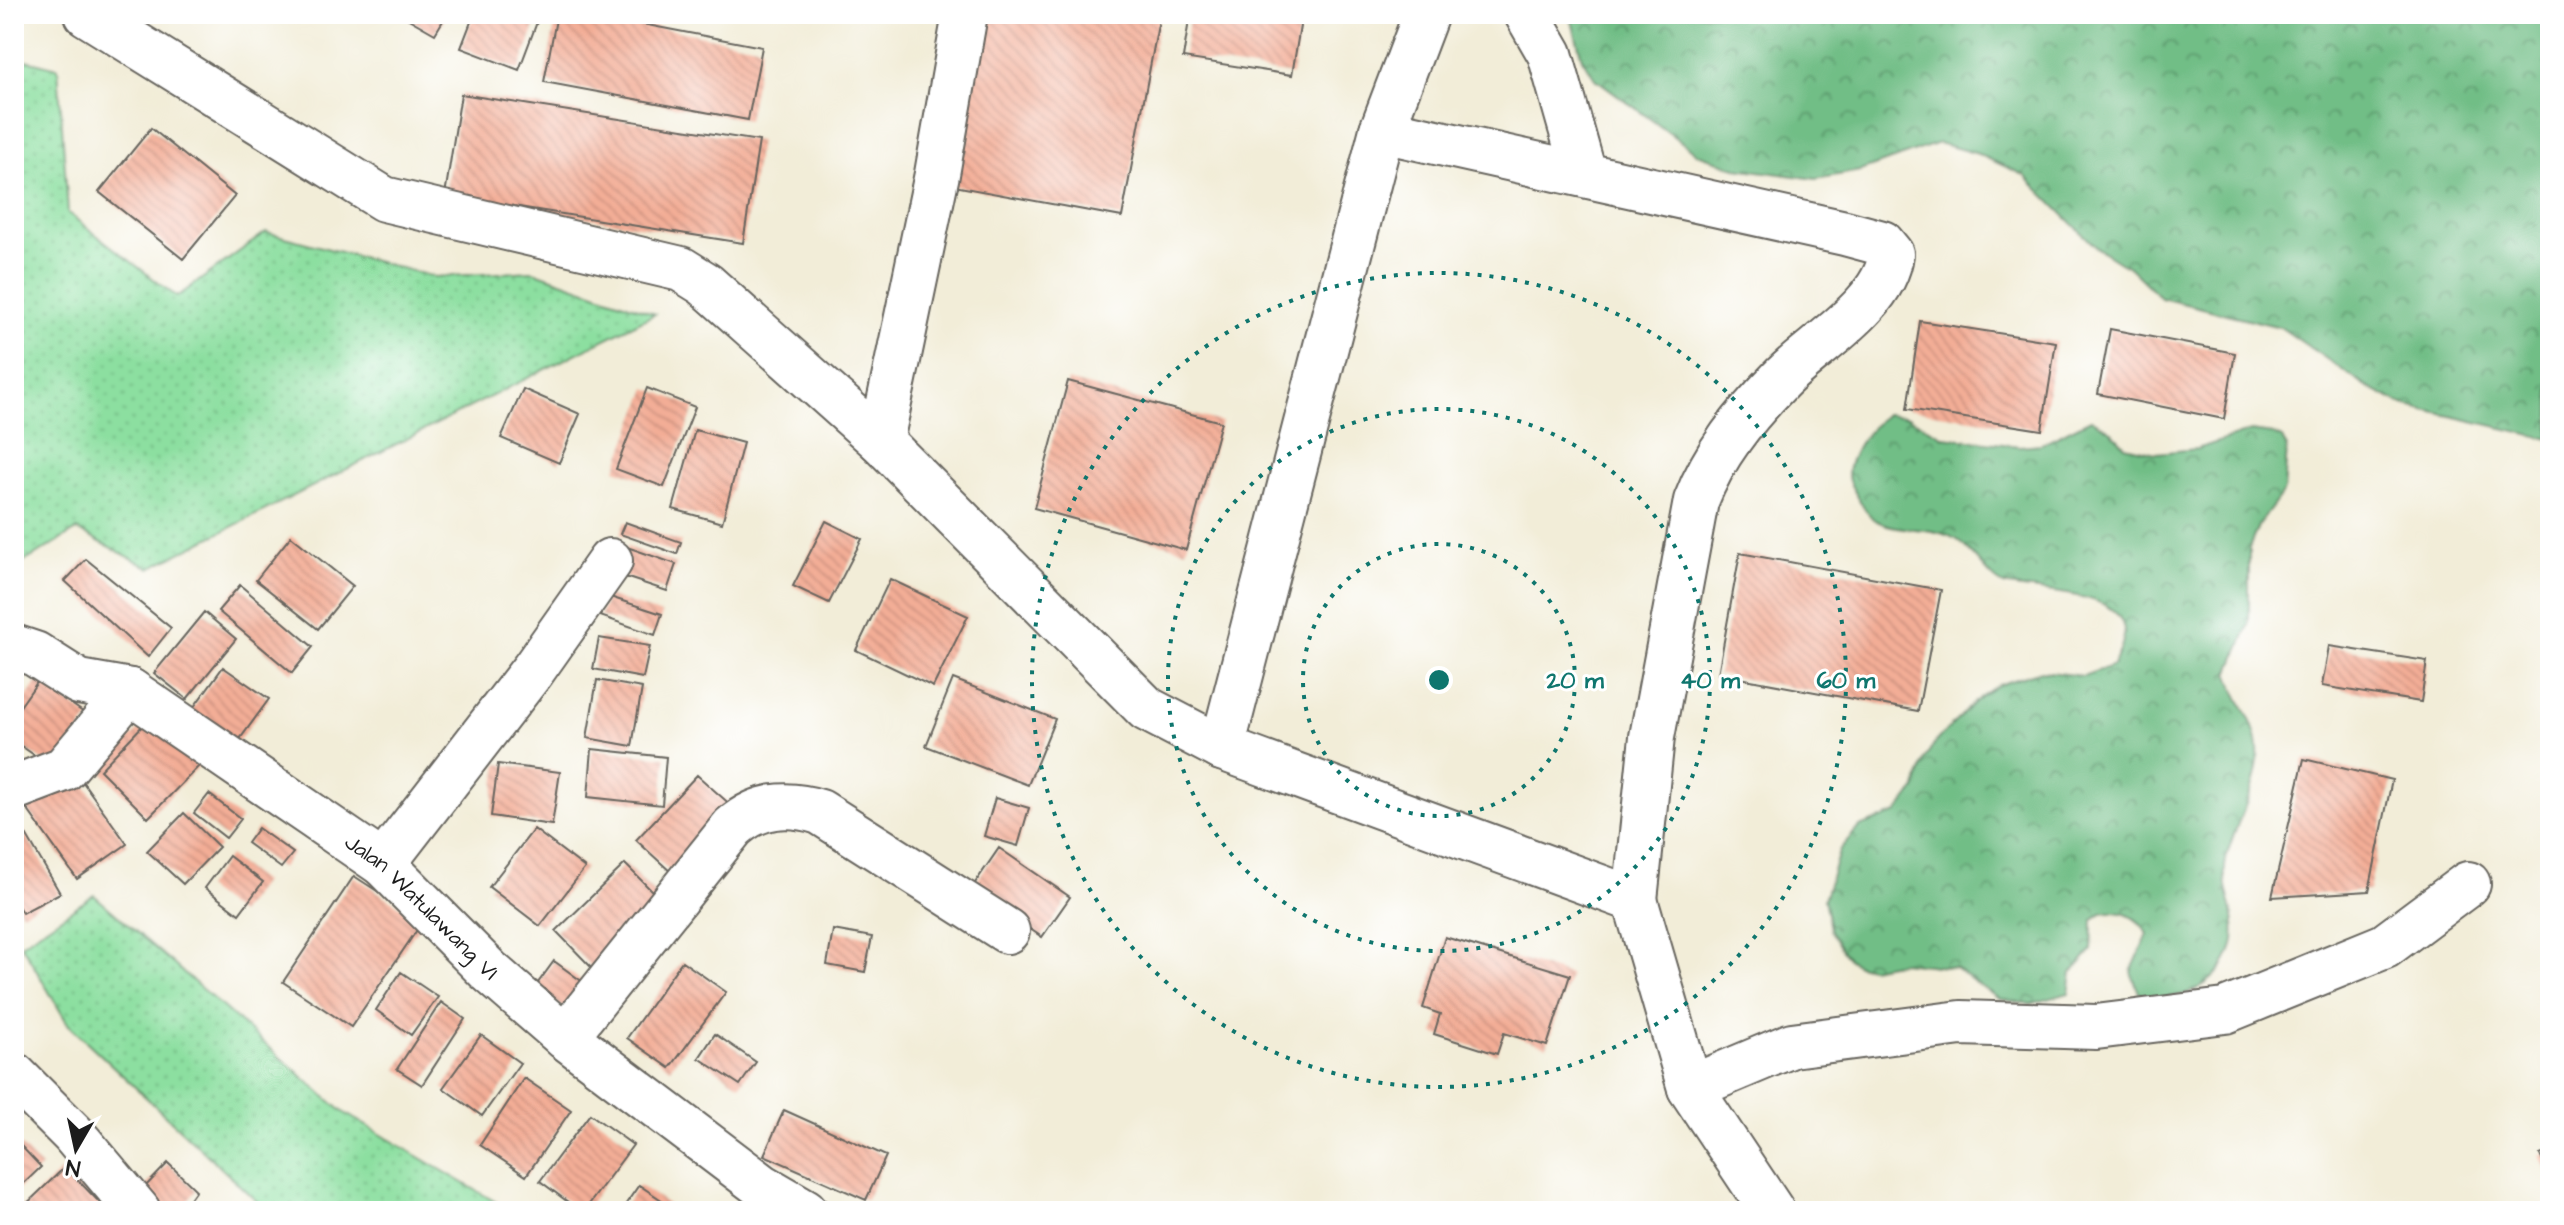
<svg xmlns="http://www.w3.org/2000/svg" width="2564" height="1225" font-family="'Architects Daughter',sans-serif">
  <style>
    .grass { fill: url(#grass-dots); stroke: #547e5e; stroke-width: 2 }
    .forest { fill: url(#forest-crowns); stroke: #466d51; stroke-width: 2 }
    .building { fill: url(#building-back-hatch) }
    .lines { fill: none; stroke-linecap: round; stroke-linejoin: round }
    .minor-casing { stroke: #67655e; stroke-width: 48 }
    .minor { stroke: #fff; stroke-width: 44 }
    .ring { fill: none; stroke: #0f766e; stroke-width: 4; stroke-dasharray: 4 8 }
    .labels { text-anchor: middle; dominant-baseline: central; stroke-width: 6; stroke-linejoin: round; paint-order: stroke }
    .street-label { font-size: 22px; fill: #1c1c1c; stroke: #fff }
    .centre { fill: #0f766e; stroke: #fff; stroke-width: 4 }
    .ring-label { font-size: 24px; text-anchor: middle; font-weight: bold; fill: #0f766e; stroke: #fff; stroke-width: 6; stroke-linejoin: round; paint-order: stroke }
  </style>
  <defs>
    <pattern id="grass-dots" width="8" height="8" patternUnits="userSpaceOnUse" patternTransform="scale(2)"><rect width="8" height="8" fill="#8cdfa0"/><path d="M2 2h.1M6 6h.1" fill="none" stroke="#78bf89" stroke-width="1.8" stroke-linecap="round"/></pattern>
    <pattern id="forest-crowns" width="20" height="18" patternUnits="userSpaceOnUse" patternTransform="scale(2)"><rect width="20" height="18" fill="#71be86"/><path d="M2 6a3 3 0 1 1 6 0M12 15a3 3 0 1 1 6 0" fill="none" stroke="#5c9a6d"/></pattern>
    <pattern id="building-back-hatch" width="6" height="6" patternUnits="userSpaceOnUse" patternTransform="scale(2)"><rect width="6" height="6" fill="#f3ad96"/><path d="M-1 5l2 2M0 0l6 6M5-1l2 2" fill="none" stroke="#d09481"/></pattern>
  </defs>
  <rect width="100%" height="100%" fill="#fff"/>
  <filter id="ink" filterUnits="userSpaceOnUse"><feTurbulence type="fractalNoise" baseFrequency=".0125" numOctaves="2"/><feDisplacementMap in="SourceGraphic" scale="16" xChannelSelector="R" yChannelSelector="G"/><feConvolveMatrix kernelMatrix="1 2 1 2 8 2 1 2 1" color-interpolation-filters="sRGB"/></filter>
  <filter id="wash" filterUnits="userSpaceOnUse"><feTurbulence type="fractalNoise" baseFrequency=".006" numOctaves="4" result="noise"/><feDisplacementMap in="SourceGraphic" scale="32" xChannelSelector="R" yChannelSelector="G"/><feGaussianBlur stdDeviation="1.8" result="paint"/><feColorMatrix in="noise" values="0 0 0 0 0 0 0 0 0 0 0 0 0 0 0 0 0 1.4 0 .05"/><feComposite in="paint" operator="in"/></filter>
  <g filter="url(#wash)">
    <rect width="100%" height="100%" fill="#f2edd8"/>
    <!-- grass -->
    <path class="grass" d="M14,57l44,11 10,145 109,84 89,-65 168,45 99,-6 122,43 -505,254 -73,-38 -63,38z
      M94,895l249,217 168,99h-244l-199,-187 -47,-80z"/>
    <!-- forest -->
    <path class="forest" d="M1570,14h980v425l-147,-34 -36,-18 -87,-60 -119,-29 -30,-29 -35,-22 -72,-72 -46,-21 -40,-11 -78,28 -44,8 -80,-11 -38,-14 -102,-75 -14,-21z
      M1887,414l21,3 36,20 76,9 21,-2 50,-25 19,11 15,16 31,7 41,-4 54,-18 22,3 9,4 5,10 -3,43 -26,35 -9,22v77l-20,49c7,25 27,47 29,74 3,38 -25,76 -32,112 -6,28 12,53 8,80 -7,42 -56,68 -95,53l-8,-21 17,-38c-10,-18 -27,-25 -47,-21l-8,7 -1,30 -20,23 -3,20 -38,11 -32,-5 -44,-31 -54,-6 -31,6 -12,-3 -9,-5 -18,-27 -7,-34 16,-50 19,-22 38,-14 19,-25 9,-29 12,-19 43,-43 18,-12 43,-14 42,5 31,-11c3,-9 9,-20 10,-29 4,-47 -88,-43 -120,-51 -16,-7 -29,-33 -49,-46 -23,-14 -54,-6 -78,-18 -10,-6 -14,-14 -19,-24 -3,-5 -7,-11 -9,-16 -6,-22 22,-56 38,-67z"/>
    <g id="blocks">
      <!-- building -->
      <path class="building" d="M400,14h47l-12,20z
        M474,14h66l-21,56 -58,-22z
        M557,14h33l172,33 -14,73 -204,-38z
        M986,14h174l-38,203 -168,-31z
        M1190,14h112l-10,61 -109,-17z
        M461,94l298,47 -16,102 -298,-48z
        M151,128l84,68 -52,63 -84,-67z
        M1920,321l136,21 -14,88 -135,-21z
        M2110,329l125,24 -11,66 -126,-25z
        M1068,381l153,41 -35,128 -152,-42z
        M647,388l48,19 -31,80 -48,-18z
        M523,389l57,25 -21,49 -58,-25z
        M695,430l48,13 -21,80 -49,-14z
        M826,521l36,18 -33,64 -36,-17z
        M625,522l56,20 -4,12 -57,-20z
        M291,536l62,50 -35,43 -62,-49z
        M627,547l49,17 -9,27 -48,-16z
        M1740,553l201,37 -23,121 -200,-37z
        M86,559l85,69 -23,29 -83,-76z
        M890,579l78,37 -35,71 -77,-37z
        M240,585l73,62 -21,26 -74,-62z
        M607,596l55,18 -7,21 -55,-19z
        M204,612l32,27 -49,60 -33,-26z
        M599,638l51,8 -7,32 -50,-9z
        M2329,646l98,15 -6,41 -99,-16z
        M223,667l46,32 -40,55 -46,-32z
        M953,679l102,40 -27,66 -102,-39z
        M597,680l45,8 -10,58 -45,-8z
        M38,681l52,36 -37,51 -39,-27v-26z
        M149,719l50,47 -51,52 -48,-48z
        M592,749l74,8 -4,48 -74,-8z
        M2304,759l88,21 -23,111 -97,6z
        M498,764l62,8 -8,53 -61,-9z
        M75,771l52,73 -50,35 -52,-73z
        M697,775l36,32 -61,66 -36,-33z
        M209,794l32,25 -15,19 -32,-25z
        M995,798l34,10 -11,38 -34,-10z
        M184,813l35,34 -36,37 -36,-33z
        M14,814l46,79 -38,20 -8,-14z
        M258,828l35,25 -12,15 -34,-25z
        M534,829l51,39 -45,58 -51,-39z
        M999,848l71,49 -28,40 -71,-48z
        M229,856l34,26 -24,32 -34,-26z
        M625,864l39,39 -70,67 -38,-39z
        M354,876l69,45 -72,106 -68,-45z
        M833,930l39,7 -7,35 -38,-7z
        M1445,937l125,38 -23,71 -43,-13 -7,21 -63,-20 6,-20 -17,-6z
        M554,961l37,27 -20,26 -36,-27z
        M682,961l44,31 -56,76 -43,-30z
        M401,972l37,25 -27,38 -35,-25z
        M441,1002l24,17 -43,66 -25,-16z
        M715,1034l41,28 -16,23 -41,-27z
        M481,1035l39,28 -38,53 -39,-28z
        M524,1078l47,32 -45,66 -46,-31z
        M784,1110l102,46 -20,44 -102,-45z
        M590,1114l43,31 -49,66h-4l-40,-30z
        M20,1145l21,22 -27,26v-42z
        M2550,1151v26l-10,-22z
        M168,1163l28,27 -15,21h-18l-21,-21z
        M65,1167l40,41 -3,3h-83z
        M639,1185l39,26h-57z"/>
    </g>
  </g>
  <g filter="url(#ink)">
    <use href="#blocks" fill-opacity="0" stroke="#67655e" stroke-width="2"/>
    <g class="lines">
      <!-- minor casing -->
      <g class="minor-casing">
        <g id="minor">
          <path d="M87,14l297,185 297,70 24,15 176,157 266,268 75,39 413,152 55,188 82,123"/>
          <path d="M1527,14l23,40 34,120"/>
          <path d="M1382,130l463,103 37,10 9,11c-6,52 -78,91 -112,127 -35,36 -65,73 -83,120l-44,236 -17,163"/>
          <path d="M881,441l56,-267 28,-160"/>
          <path id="s1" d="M14,647l21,7 44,28 51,9 253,173 105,106 77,67 197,149 43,25"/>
          <path d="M1222,748l160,-618 44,-116"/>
          <path d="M14,788l50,-19 66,-78"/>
          <path d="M383,864l150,-194 77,-109"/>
          <path d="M565,1037l168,-210c26,-23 55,-25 87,-15l187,119"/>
          <path d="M14,1075l59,59 65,77"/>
          <path d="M1690,1088l102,-43 169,-22 135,4 129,-16 160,-65 83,-62"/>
        </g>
      </g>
      <!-- minor -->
      <use href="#minor" class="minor"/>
    </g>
  </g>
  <!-- distance rings -->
  <g class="ring">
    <circle cx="1439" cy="680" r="136"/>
    <circle cx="1439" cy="680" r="271"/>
    <circle cx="1439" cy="680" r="407"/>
  </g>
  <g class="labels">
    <!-- street labels -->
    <g class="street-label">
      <text stroke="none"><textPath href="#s1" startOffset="490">Jalan Watulawang VI</textPath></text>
    </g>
  </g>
  <circle cx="1439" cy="680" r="12" class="centre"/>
  <g class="ring-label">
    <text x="1575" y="688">20 m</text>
    <text x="1710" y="688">40 m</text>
    <text x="1846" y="688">60 m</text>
  </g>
  <!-- margin -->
  <rect width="2564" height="1225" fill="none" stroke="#fff" stroke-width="48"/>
  <!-- north arrow -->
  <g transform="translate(76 1149) rotate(189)" stroke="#ffffff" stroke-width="6" paint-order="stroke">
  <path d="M0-6L14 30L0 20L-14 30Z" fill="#1c1c1c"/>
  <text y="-12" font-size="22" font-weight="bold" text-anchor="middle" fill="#1c1c1c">N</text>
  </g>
</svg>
